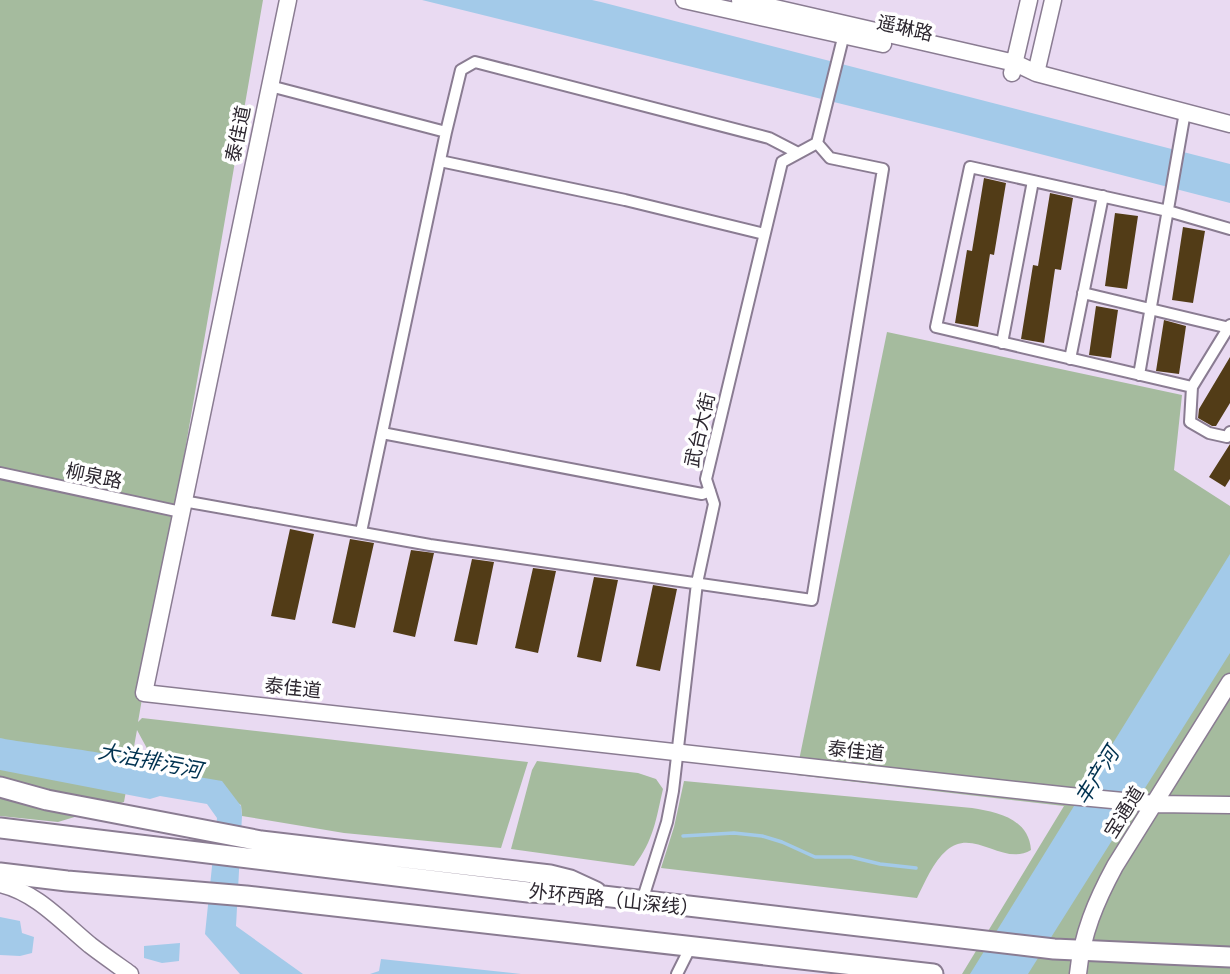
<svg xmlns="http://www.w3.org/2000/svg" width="1230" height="974" font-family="Roboto,'Noto Sans SC',sans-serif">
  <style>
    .green { fill: #a5bb9e }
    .water { fill: #a3cae9 }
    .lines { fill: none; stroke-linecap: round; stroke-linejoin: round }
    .stream { stroke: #a3cae9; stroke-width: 3.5 }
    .building { fill: #523c17 }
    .street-casing { stroke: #8a7c92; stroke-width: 14 }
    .secondary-casing { stroke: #8a7c92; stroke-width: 19 }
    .highway-casing { stroke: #8a7c92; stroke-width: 23 }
    .street { stroke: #fff; stroke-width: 10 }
    .secondary { stroke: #fff; stroke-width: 16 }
    .highway { stroke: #fff; stroke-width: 19 }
    .labels { text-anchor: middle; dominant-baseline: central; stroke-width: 7; stroke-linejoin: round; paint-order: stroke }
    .street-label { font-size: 19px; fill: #2c262f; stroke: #fff }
    .water-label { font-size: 21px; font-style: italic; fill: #003250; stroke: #fff }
  </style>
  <rect width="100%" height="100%" fill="#e9daf2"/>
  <!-- green -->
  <path class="green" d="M0,0h263l-125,722 4,-4 386,44 -27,86 -157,-15 -102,-17 -1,-11 -51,-29 -28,-5 -6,-6 -19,-35 -13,72 -66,20 -58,-6z
    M887,332l295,63 -8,75 56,36v468h-268l102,-168 -268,-31z
    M537,761l101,12 18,6 7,10c-7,30 -9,51 -29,77l-123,-17 21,-79z
    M684,781l288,27c26,4 57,11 59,42 -27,17 -58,-23 -84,0 -14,12 -22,32 -30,48l-256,-30 13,-41z"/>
  <!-- water -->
  <path class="water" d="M422,0h170l9,2 629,162v39l-279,-72z
    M1230,554v99l-202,321h-58z
    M0,738c32,7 145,16 163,33l59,10 19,25 1,10 -6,110 67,48h-63l-35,-40 12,-116 -10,-14 -47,-8 -10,3 -150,-29z
    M0,917l20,4 2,12 12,4 -2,16 -12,3 -20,-1z
    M180,943l-1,18 -17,2 -18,-5v-12z
    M381,959l140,15h-151l9,-3z"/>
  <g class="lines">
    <!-- stream -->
    <path class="stream" d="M683,836l51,-3 28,3 20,6 33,15h36l29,7 36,4"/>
  </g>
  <!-- building -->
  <path class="building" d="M984,178l22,5 -12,72 -4,-1 -12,73 -23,-4 12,-73 5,1z
    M1050,193l23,5 -12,72 -6,-1 -11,74 -23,-4 12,-74 5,1z
    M1115,213l23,3 -11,73 -22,-3z
    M1183,227l22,4 -12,72 -21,-3z
    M1096,306l22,4 -7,48 -22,-3z
    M1164,320l22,6 -7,48 -23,-3z
    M1230,357v46l-14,23h-4l-14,-8 1,-9z
    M1230,444v35l-5,8 -16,-10z
    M290,529l24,5 -19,86 -24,-4z
    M350,539l24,4 -19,85 -23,-5z
    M411,550l23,3 -19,84 -22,-5z
    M472,559l22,3 -17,83 -23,-4z
    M533,568l23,3 -18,82 -23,-5z
    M594,577l24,3 -17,82 -24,-5z
    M653,585l24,4 -17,82 -24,-5z"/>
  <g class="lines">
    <!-- street casing -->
    <g class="street-casing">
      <path id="street" d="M270,86l176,46
        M440,161l185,39 139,34
        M1230,229l-62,-18 -198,-44 -34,160 256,60 38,-62
        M1083,293l146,35
        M1002,343l31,-162
        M1070,359l33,-163
        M1139,375l46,-263
        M1192,387l-2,35 19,11 18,4 3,-5
        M382,433l320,61 8,-3
        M0,473l181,39
        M183,501l247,44 382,55 71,-431 -53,-11 -13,-15
        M361,532l85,-400 15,-62 14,-8 294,76 29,15
        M642,901l25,-79 6,-31 24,-208 17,-79 -8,-25 76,-317 35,-19 28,-113
        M677,974l14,-28"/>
    </g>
    <!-- secondary casing -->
    <g class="secondary-casing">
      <path id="secondary" d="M288,0l-144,693 926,103 85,8 75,1
        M684,0l199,44
        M740,0l275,63 21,10 194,51
        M1012,73l17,-73
        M1036,73l17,-73
        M0,884c36,8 62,38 90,61 13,10 26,19 40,29
        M1078,974c4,-40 18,-73 37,-108l115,-184"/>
    </g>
    <!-- highway casing -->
    <g class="highway-casing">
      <path id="highway" d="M0,787l47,13 214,41 289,34 20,5 26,12
        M0,828l528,64 75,4 451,53 176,8
        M0,873l67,8 179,15 687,78"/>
    </g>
    <!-- street -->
    <use href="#street" class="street"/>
    <!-- secondary -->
    <use href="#secondary" class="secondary"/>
    <!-- highway -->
    <use href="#highway" class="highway"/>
  </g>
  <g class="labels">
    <!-- street labels -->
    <g class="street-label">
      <text transform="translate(905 28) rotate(13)">遥琳路</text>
      <text transform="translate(238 134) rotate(-78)">泰佳道</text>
      <text transform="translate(700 430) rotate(-77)">武台大街</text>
      <text transform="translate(94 476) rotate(12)">柳泉路</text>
      <text transform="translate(293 688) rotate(6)">泰佳道</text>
      <text transform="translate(856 751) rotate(6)">泰佳道</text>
      <text transform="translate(1124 812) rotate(-58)">宝通道</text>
      <text transform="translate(614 900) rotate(6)">外环西路（山深线）</text>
    </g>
    <!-- water labels -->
    <g class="water-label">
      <text transform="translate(150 761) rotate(11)">大沽排污河</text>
      <text transform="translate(1097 776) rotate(-58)">丰产河</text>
    </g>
  </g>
</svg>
